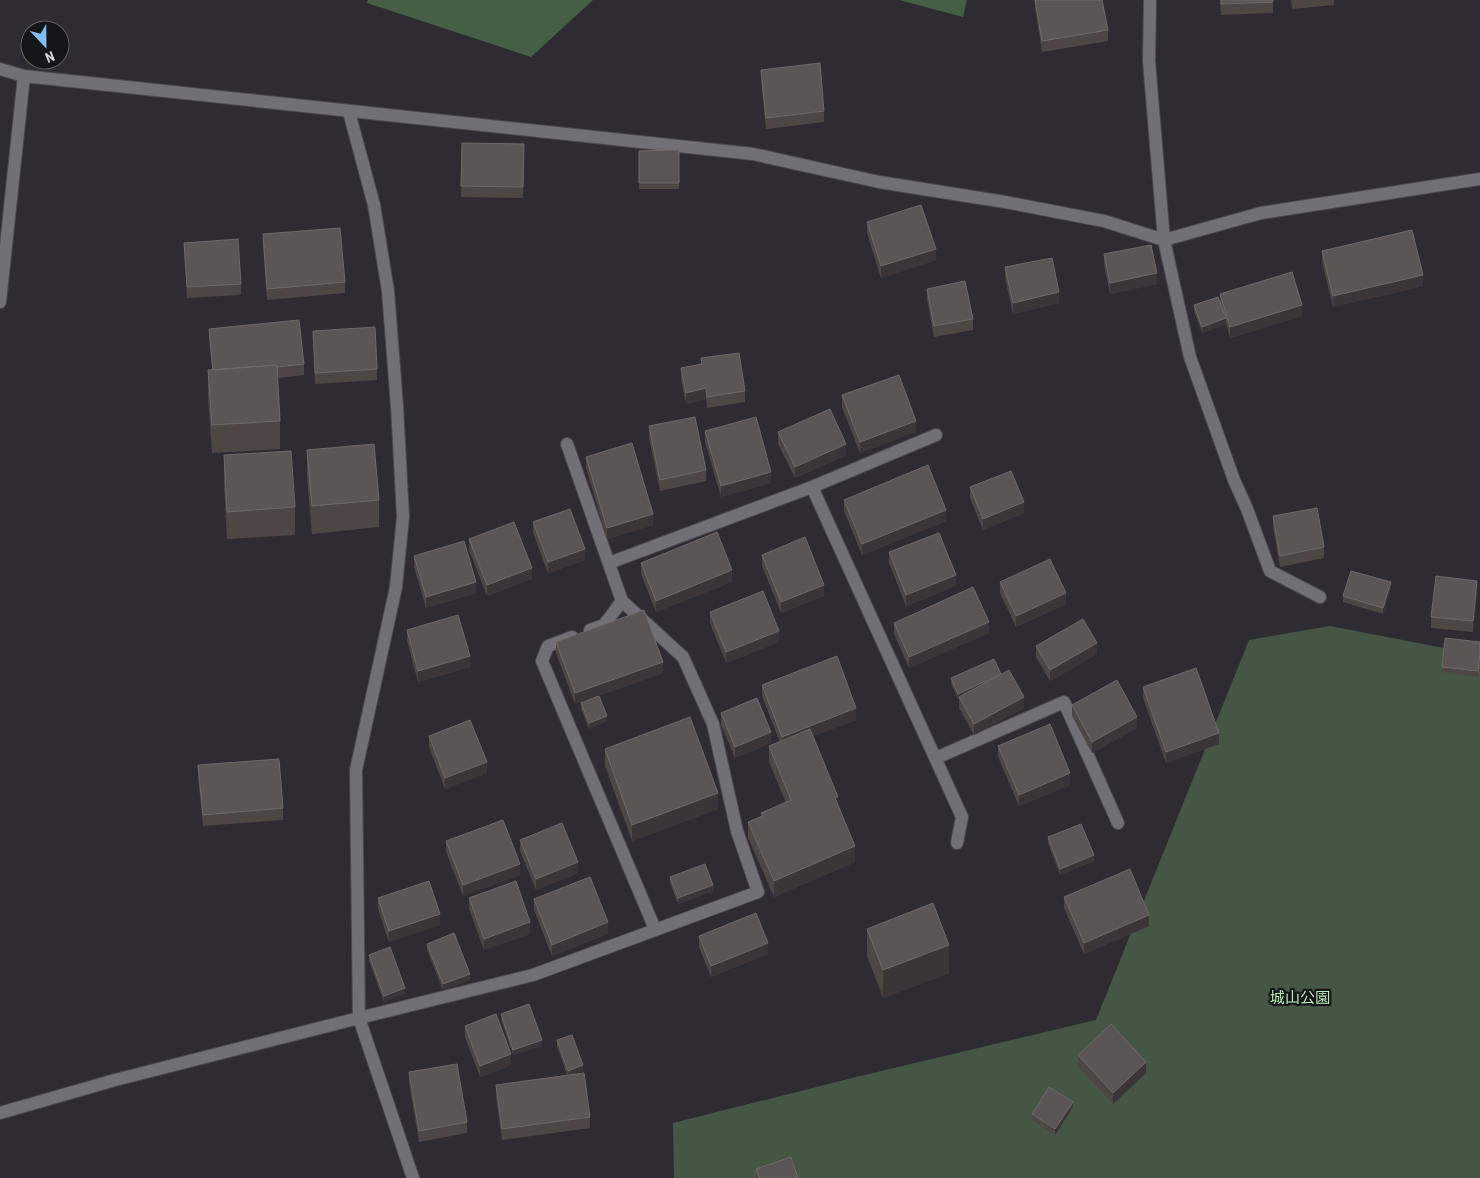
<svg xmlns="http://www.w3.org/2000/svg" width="1480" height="1178" font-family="'Roboto Condensed','Noto Sans JP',sans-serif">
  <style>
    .green { fill: #455645 }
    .forest { fill: #445f44 }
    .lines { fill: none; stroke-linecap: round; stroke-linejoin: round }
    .service-casing { stroke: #4b494f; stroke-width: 14 }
    .minor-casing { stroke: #4b494f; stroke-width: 14 }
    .service { stroke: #727077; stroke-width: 12 }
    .minor { stroke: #727077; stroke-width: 12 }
    .wall { fill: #4d4645 }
    .shaded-wall { fill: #3b3537 }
    .building { fill: #5c5555; stroke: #6e6969 }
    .labels { text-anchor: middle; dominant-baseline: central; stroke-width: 4.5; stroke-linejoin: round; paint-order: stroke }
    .park-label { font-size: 15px; fill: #b9eab8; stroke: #161518 }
  </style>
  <rect width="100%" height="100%" fill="#2e2c32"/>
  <!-- green -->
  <path class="green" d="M1330,626l150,29v523h-806l-1,-55 179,-45 244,-58 153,-380z"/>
  <!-- forest -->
  <path class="forest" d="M368,0h225l-62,57 -164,-54z
    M899,0h68l-4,17z"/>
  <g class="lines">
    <!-- service casing -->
    <g class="service-casing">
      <path id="service" d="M812,487l150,330 -5,26
        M609,563l203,-76 124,-52
        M590,630l14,-5 18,-24
        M572,637l-24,9 -6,15 113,268
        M936,758l128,-56 54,121
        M359,1018l174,-43 225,-83 -21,-61 -24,-107 -30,-67 -61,-56 -55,-157"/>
    </g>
    <!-- minor casing -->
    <g class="minor-casing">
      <path id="minor" d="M1150,0l-1,61 15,179 26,117 44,123 13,29 23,62 50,26
        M0,69l24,7 729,78 126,28 126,20 99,19 60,19 97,-27 219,-34
        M349,112l25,93 14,86 9,115 6,111 -7,70 -40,183 3,248 54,160
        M0,302l24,-226
        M0,1113l115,-33 244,-62"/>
    </g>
    <!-- service -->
    <use href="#service" class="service"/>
    <!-- minor -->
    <use href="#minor" class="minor"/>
  </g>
  <!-- wall -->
  <path class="wall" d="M1035,0l73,30v11l-66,11 -7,-45z
    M1220,0h53v13l-52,2z
    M1291,0h43v5l-42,4z
    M761,70l63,41v11l-58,7 -5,-48z
    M462,143l62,1 -1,54 -62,-1z
    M679,150v39h-40v-38z
    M867,222l69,38 -55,18 -14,-45z
    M263,234l82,48v11l-78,7 -4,-54z
    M184,243l57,41v11l-54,3z
    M1322,251l101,35 -90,21 -11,-45z
    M1104,254l53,30 -47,10 -6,-28z
    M1005,267l54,36 -46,11 -8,-36z
    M927,289l46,30v11l-39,7 -7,-37z
    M1220,294l82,22 -72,22 -4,-14 -24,9 -8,-22v-6l26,-2z
    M209,329l95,35v11l-26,3 2,43v28l-68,4 -4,-55v-28h4l-3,-30z
    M313,331l64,38v11l-62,4z
    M701,358l44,33v11l-38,6 -1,-9 -20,5 -5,-25v-11l20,-4z
    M842,395l74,37 -56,21 -18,-46z
    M649,426l57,44v11l-46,10 -11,-53z
    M705,431l66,52 -50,14 -16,-55z
    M778,432l68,23 -51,23 -17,-34z
    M307,450l72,50v27l-67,7 -5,-56z
    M224,455l71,52v28l-68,4 -3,-56z
    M586,457l67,68 -46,14 -21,-71z
    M970,487l54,26 -41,17 -13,-32z
    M844,500l102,21 -84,34 -18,-44z
    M1273,516l51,31v11l-44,9 -7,-40z
    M533,522l52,38 -37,13 -15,-40z
    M469,539l63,40 -45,17 -18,-46z
    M889,552l67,34 -50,20 -17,-43z
    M762,555l62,41 -43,17 -19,-47z
    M414,556l62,37 -50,15 -12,-41z
    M641,563l91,19 -76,30 -15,-38z
    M1000,582l66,22 -50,23 -16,-34z
    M1391,588l-8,26 -40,-12v-6z
    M1477,592l-4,40 -42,-4v-11z
    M710,612l69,30 -53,21 -16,-40z
    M894,623l95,10 -80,35 -15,-34z
    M407,630l63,37 -52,15 -11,-41z
    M556,642l107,31 -88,31 -19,-51z
    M1480,642l-2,35 -36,-5v-5z
    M1036,646l61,8 -47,27 -14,-24z
    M1001,674l23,34 -50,27 -15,-27v-9h-1l-7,-15v-6z
    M762,685l94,35 -43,16 25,68 17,58 -81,35 -26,-59v-16l13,-6v-3l25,-10 -17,-41v-16l11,-4 -18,-46z
    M1143,687l76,57 -53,19 -23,-65z
    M581,703l26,18 -18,8 -8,-20z
    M1072,705l65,23 -45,25 -20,-37z
    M721,713l50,30 -36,15 -14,-33z
    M429,736l58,37 -42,16 -16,-42z
    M998,746l72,39 -51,21 -21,-49z
    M605,749l113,60 -86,32 -27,-75z
    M198,765l85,43v12l-80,6 -5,-50z
    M1048,837l46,24 -34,14 -12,-32z
    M520,840l58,33 -42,17 -16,-39z
    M446,841l74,34 -57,21 -17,-44z
    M670,877l43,14 -35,13 -8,-21z
    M1064,897l85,29 -65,28 -20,-46z
    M378,898l62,27 -51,17 -11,-33z
    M469,898l61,36 -46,16 -15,-41z
    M534,899l74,35 -56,22 -18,-46z
    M867,929l82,44 -66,25 -16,-42z
    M699,936l69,18 -57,23 -12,-30z
    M427,944l43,36 -27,10 -16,-40z
    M369,955l36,39 -21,8 -15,-41z
    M501,1014l41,32 -29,9 -12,-36z
    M465,1026l46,39 -31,12 -15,-40z
    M557,1040l26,31 -10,3 17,43v11l-88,12 -6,-44v-11l71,-10 -10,-29z
    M1078,1055l68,18 -33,31 -35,-38z
    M409,1072l58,50v11l-48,9 -10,-59z
    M1073,1107l-18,28 -23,-15v-6z
    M756,1169l42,9h-42z"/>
  <!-- shaded-wall -->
  <path class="shaded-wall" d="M936,249v11l-55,18v-12z
    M1157,273v11l-47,10v-11z
    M1423,275v11l-90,21v-11z
    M1059,292v11l-46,11v-11z
    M1302,305v11l-72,22v-11z
    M1226,318v6l-24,9v-6z
    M706,388v11l-20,5v-11z
    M916,421v11l-56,21v-11z
    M846,444v11l-51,23v-11z
    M771,472v11l-50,14v-11z
    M1024,502v11l-41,17v-11z
    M946,510v11l-84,34v-11z
    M653,514v11l-46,14v-11z
    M585,549v11l-37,13v-11z
    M532,568v11l-45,17v-11z
    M732,570v12l-76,30v-11z
    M956,575v11l-50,20v-11z
    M1477,581v11l-4,40v-11z
    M476,582v11l-50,15v-11z
    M1391,582v6l-8,26v-6z
    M824,585v11l-43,17v-11z
    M1066,593v11l-50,23v-11z
    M989,622v11l-80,35v-11z
    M779,631v11l-53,21v-11z
    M1097,643v11l-47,27v-11z
    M470,656v11l-52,15v-11z
    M663,662v11l-88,31v-11z
    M1001,674l-42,23 -1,2v-5z
    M1024,697v11l-50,27v-11z
    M856,708v12l-74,28v-11z
    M607,716v5l-18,8v-6z
    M1137,717v11l-45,25v-11z
    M771,732v11l-36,15v-11z
    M1219,733v11l-53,19v-11z
    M487,762v11l-42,16v-11z
    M1070,773v12l-51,21v-11z
    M718,793v16l-86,32v-16z
    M855,846v16l-81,35v-16z
    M1094,855v6l-34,14v-6z
    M578,862v11l-42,17v-11z
    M520,864v11l-57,21v-11z
    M713,885v6l-35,13v-6z
    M440,914v11l-51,17v-11z
    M1149,915v11l-65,28v-11z
    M530,922v12l-46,16v-11z
    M608,922v12l-56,22v-11z
    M768,943v11l-57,23v-11z
    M949,945v28l-66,25v-28z
    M470,974v6l-27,10v-6z
    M405,988v6l-21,8v-6z
    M542,1040v6l-29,9v-5z
    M511,1054v11l-31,12v-11z
    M1146,1062v11l-33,31v-11z
    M583,1065v6l-15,5v-5z
    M1073,1102v5l-18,28v-6z"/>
  <!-- building -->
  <path class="building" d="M1035,0h67l6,30 -66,11z
    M1221,0h52v2l-52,2z
    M820,63l4,48 -58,7 -5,-48z
    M462,143l62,1 -1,43 -62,-1z
    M679,150v33h-40v-32z
    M921,205l15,44 -55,17 -14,-44z
    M340,228l5,54 -78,7 -4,-55z
    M1412,230l11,45 -90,21 -11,-45z
    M238,239l3,45 -54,3 -3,-44z
    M1151,245l6,28 -47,10 -6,-29z
    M1052,258l7,34 -46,11 -8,-36z
    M1292,272l10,33 -72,22 -10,-33z
    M965,281l8,38 -39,7 -7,-37z
    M1218,297l8,21 -24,9 -8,-22z
    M299,320l5,44 -27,3v-2l-64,5 -4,-41z
    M375,327l2,42 -62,4 -2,-42z
    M739,353l6,38 -38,6 -1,-9 -20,5 -5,-25 21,-4 -1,-6z
    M277,365l3,56 -68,4 -4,-55z
    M899,375l17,46 -56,21 -18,-47z
    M830,409l16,35 -51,23 -17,-35z
    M695,417l11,53 -46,10 -11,-54z
    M756,417l15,55 -50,14 -16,-55z
    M632,443l21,71 -46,14 -21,-71z
    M374,444l5,56 -67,6 -5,-56z
    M291,451l4,56 -68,5 -3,-57z
    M928,465l18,45 -84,34 -18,-44z
    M1011,471l13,31 -41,17 -13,-32z
    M1317,508l7,39 -44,9 -7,-40z
    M570,509l15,40 -37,13 -15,-40z
    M514,522l18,46 -45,17 -18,-46z
    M717,532l15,38 -76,31 -15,-38z
    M939,533l17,42 -50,20 -17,-43z
    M805,537l19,48 -43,17 -19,-47z
    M464,541l12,41 -50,15 -12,-41z
    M1050,559l16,34 -50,23 -16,-34z
    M1351,571l40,11 -8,26 -40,-12z
    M1436,576l41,5 -4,40 -42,-4z
    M973,587l16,35 -80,35 -15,-34z
    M763,591l16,40 -53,21 -16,-40z
    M644,610l19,52 -88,31 -19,-51z
    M458,615l12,41 -52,15 -11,-41z
    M1083,619l14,24 -47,27 -14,-24z
    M1445,638l35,4v11l-2,18 -36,-4z
    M837,656l19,52 -74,29 -20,-52z
    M994,659l7,15 -43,20 -7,-16z
    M1196,668l23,65 -53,19 -23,-65z
    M1009,670l15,27 -50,27 -15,-27z
    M1117,680l20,37 -45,25 -20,-37z
    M599,696l8,20 -18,7 -8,-20z
    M757,698l14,34 -36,15 -14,-34z
    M690,717l28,76 -86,32 -27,-76z
    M470,720l17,42 -42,16 -16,-42z
    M1050,724l20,49 -51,22 -21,-49z
    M810,729l28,68 -3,1 20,48 -81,35 -26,-59 15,-6 -2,-3 30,-13 -22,-54z
    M279,759l4,49 -80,7 -5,-50z
    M503,820l17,44 -57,21 -17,-44z
    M562,823l16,39 -42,17 -16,-39z
    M1081,824l13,31 -34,14 -12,-32z
    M705,864l8,21 -35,13 -8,-21z
    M1130,869l19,46 -65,28 -20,-46z
    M590,877l18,45 -56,23 -18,-46z
    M429,881l11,33 -51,17 -11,-33z
    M516,881l14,41 -46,17 -15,-41z
    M933,903l16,42 -66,25 -16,-41z
    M756,913l12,30 -57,23 -12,-30z
    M454,933l16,41 -27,10 -16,-40z
    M390,947l15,41 -21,8 -15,-41z
    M529,1004l13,36 -29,10 -12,-36z
    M496,1014l15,40 -31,12 -15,-40z
    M1111,1024l35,38 -33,31 -35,-38z
    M572,1035l11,30 -15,6 -11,-31z
    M457,1064l10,58 -48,9 -10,-59z
    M584,1073l6,44 -88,12 -6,-44z
    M1049,1087l24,15 -18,27 -23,-15z
    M791,1157l7,21h-39l-3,-9z"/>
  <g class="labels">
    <!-- park labels -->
    <g class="park-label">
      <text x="1300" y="998">城山公園</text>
    </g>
  </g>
  <!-- north arrow -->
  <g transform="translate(45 45) rotate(158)"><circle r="24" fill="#161518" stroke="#626164"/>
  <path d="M0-4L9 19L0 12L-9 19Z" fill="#80bdfa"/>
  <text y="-8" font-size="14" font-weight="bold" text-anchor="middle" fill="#d4d3d7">N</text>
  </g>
</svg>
